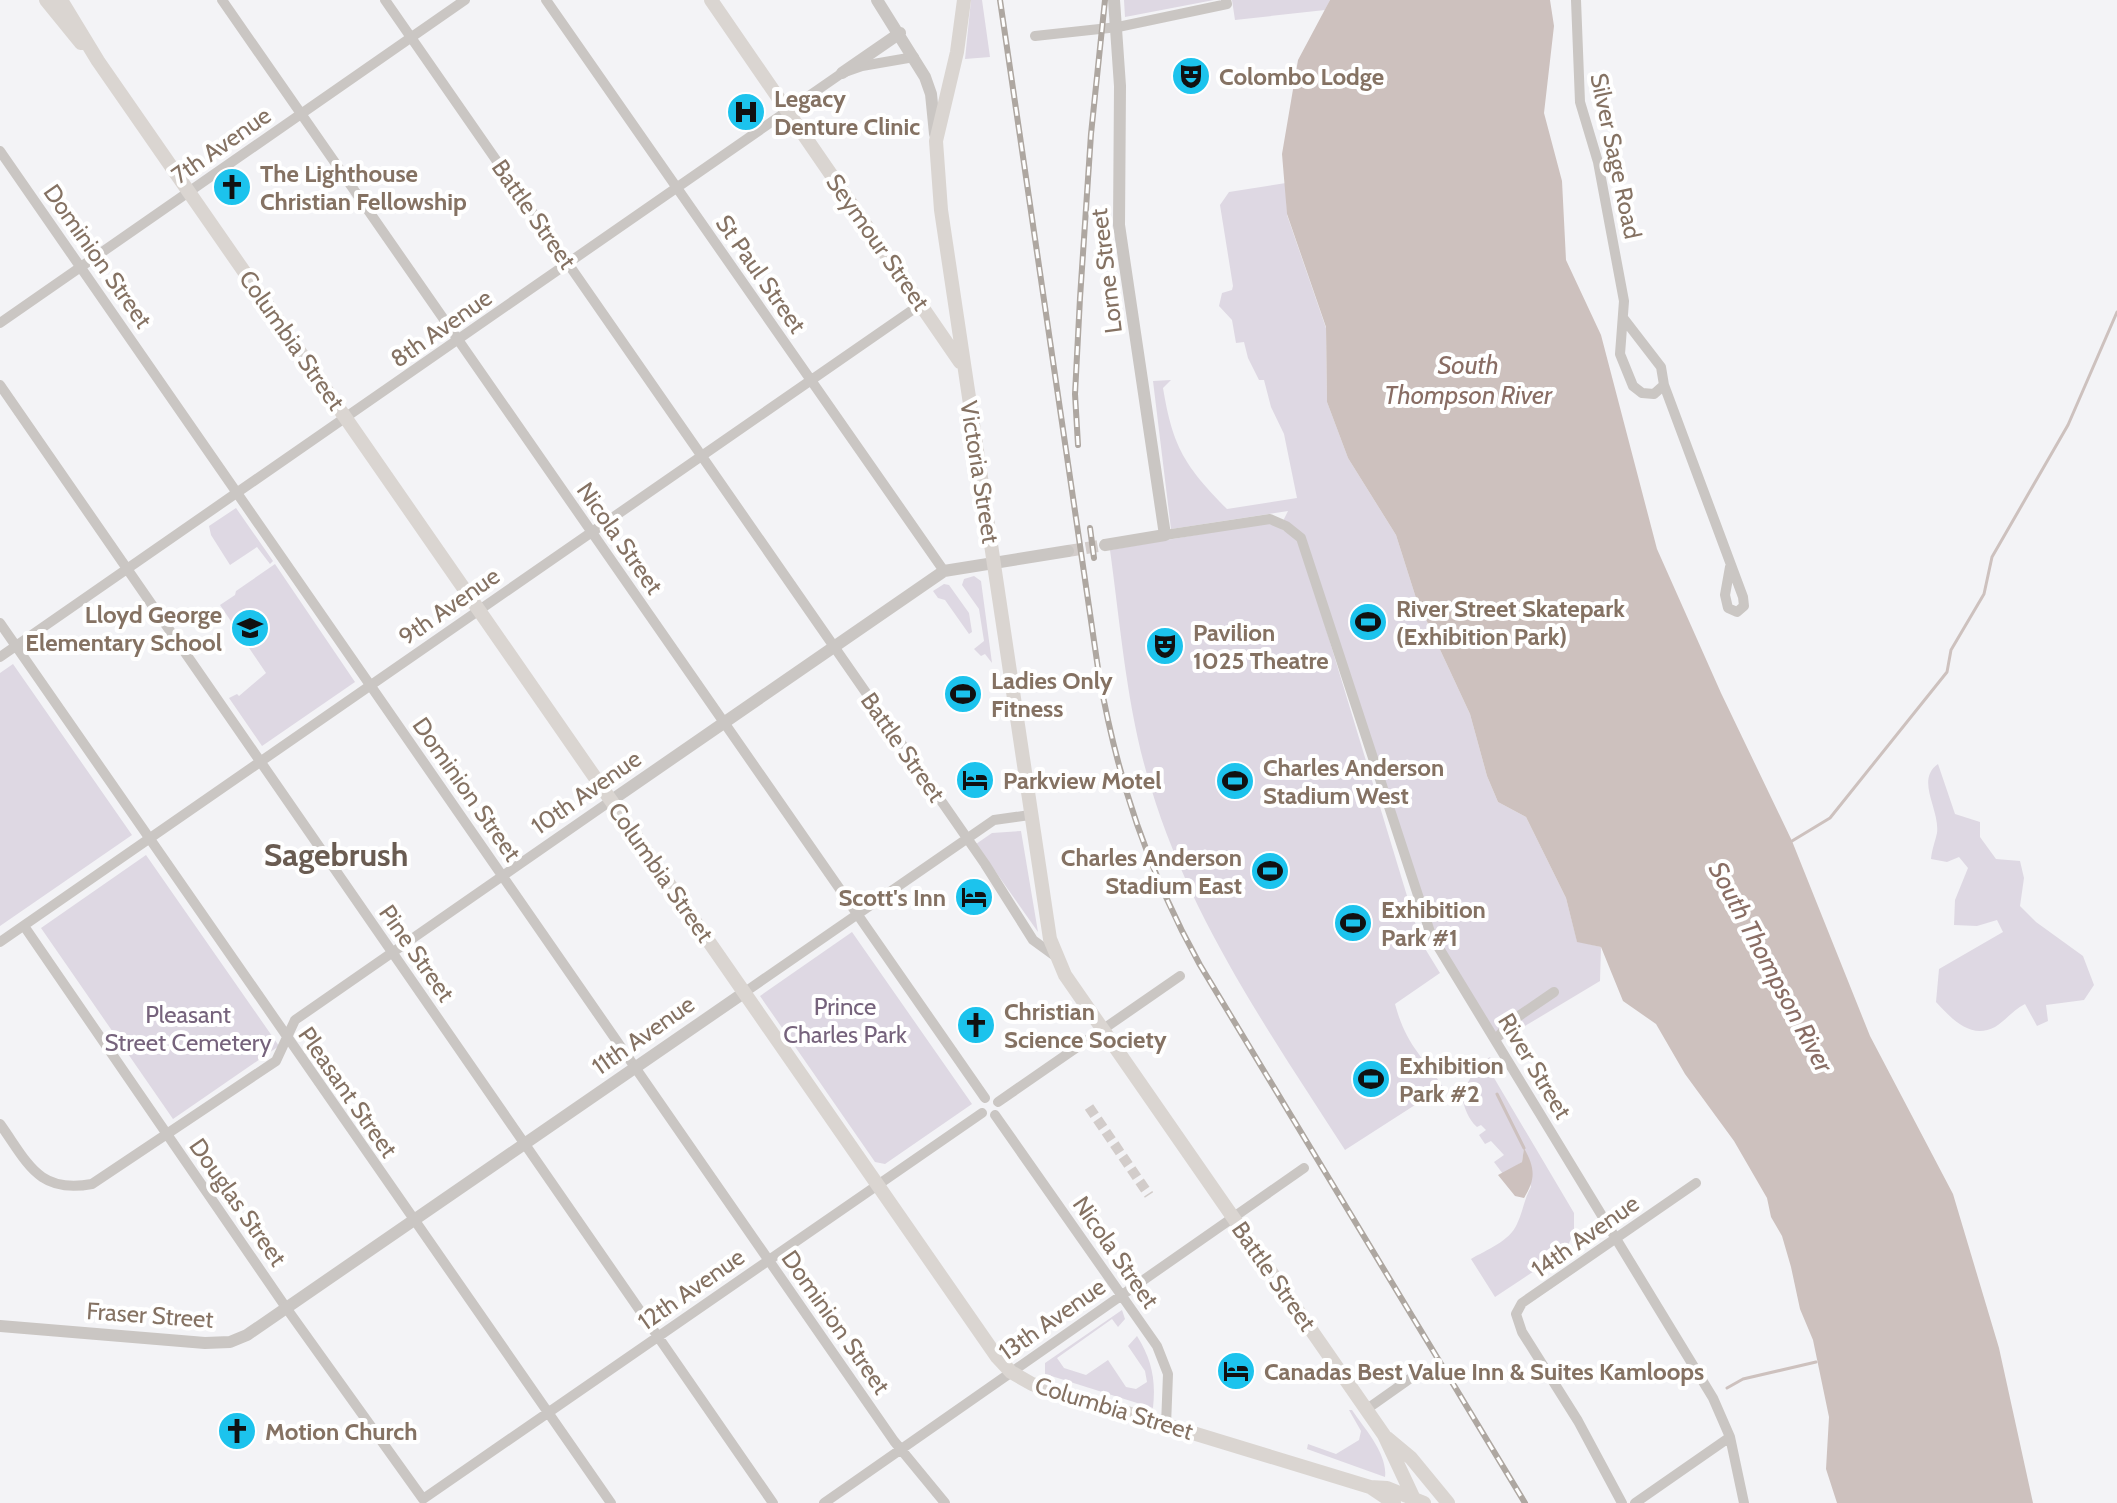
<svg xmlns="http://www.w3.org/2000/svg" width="2117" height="1503" font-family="Cabin,sans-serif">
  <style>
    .green { fill: #ded8e3 }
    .water { fill: #cdc1be }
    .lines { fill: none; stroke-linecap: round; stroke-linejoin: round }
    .stream { stroke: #cdc1be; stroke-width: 3 }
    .minor-tunnel { stroke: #d2ccca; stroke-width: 10; stroke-dasharray: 10 5; stroke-linecap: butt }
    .tertiary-tunnel { stroke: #d2ccca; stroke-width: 12; stroke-dasharray: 12 6; stroke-linecap: butt }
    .minor { stroke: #cac6c3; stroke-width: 10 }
    .tertiary { stroke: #cac6c3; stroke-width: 12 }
    .secondary { stroke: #dad5d1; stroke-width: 14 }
    .rail-casing { stroke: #aea7a1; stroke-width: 6 }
    .rail { stroke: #fff; stroke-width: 3; stroke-dasharray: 9; stroke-linecap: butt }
    .labels { text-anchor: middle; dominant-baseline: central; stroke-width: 8; stroke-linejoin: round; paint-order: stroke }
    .poi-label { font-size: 24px; font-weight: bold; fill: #857263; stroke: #fff; text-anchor: start }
    .street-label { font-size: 24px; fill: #857263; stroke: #fff }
    .park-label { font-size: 24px; fill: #76637c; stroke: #fff }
    .water-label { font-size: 26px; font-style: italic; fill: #896d64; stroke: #fff }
    .district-label { font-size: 32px; font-weight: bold; fill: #6a5c52; stroke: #fff }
  </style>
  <rect width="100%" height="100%" fill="#f3f3f6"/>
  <!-- green -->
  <path class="green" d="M971,0h11l8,57 -25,2z
    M1124,0h90l-89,17z
    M1232,0h98l-5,10 -90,10z
    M1286,183l1,32 39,113 1,74 21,56 48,77 20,63 54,116 17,62 11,26 28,15 40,81 11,43 24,6 -1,34 -100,60 -67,-107 -130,-399 -20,-14 5,-10 -117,18 -18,-148 18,-1 -8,8c10,60 22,78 64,121l70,-11 -13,-64 -13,-27 -7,-27h-5l-11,-22 -4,-16 -8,1 -4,-23 -13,-14 3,-13 10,-3 1,-4 -13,-81 9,-13z
    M236,508l37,53 -3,3 -13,-17 -27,18 -19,-30 -2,-9z
    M1270,522l29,18 122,402 19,31 -45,31c11,41 26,50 48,83l-98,63c-74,-115 -154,-230 -194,-362 -24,-77 -30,-158 -41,-238z
    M275,564l80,118 -93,64 -33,-48 8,-4 2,2 27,-23 -46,-68 15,-10 1,-4z
    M974,576l7,5 11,82 -7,-9 -4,2 -7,-7 10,-8 -5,-32 -17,-24 2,-6z
    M944,584l5,1 20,28 3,19 -3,2 -24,-34 -7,-2 -5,-7z
    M13,664l119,171 -132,91v-253z
    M1938,764l17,50 25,8v15l16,22 24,2 4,17 -4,28 16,16 47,34 11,29 -10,15 -38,5 2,16 -11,5 -12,-22c-12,6 -19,16 -30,23 -25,13 -44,-9 -59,-25l3,-33 64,-37 -6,-12 -20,6 -23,-1 1,-25 13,-32 -9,-11 -12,5 -16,-3c1,-10 4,-17 6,-26 3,-24 -22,-53 1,-69z
    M1021,831l17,101 -62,-88 16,-11z
    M146,855l133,191 -106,73 -132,-191z
    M852,932l120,172 -87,60 -10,-2 -115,-166z
    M1490,1057l2,4 -3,8 8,14 77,130v19l-8,18 -71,47 -24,-38c15,-9 39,-18 46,-35 6,-12 7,-25 14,-37l-7,-38 -2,13 -19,12 -9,-12 10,-7 -13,-14 -6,3 -6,-9 7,-5 -5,-5 -4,2c-9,-8 -12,-18 -16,-32l16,-29z
    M1122,1310l3,9 -7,8 -6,-8 -55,39 7,10 22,7 22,-15 18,27 10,2 11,-7 -2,-11 -17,-25 9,-10c15,24 19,44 16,72l-108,-34v-11z
    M1349,1410h3c12,18 36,44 33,67l-78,-28 1,-5 28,10 23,-14 2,-9z"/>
  <!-- water -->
  <path class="water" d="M1330,0h220l4,26 -10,87 18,68 4,79 35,75 56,214 64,144 71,148 78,195 83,158 46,154 34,155h-196l-11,-34 3,-52 -16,-77 -13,-31 -9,-42 -9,-31 -11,-19 -4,-19 -33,-57 -49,-67 -29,-50 -33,-23 -22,-54 -24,-5 -11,-44 -40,-81 -28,-15 -11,-26 -17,-62 -54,-116 -20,-63 -48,-77 -21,-56 -1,-75 -39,-113 -5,-60 16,-94z
    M1524,1148c11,20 12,31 0,50l-9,-2 -17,-21 24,-13z"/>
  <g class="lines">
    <!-- stream -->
    <path class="stream" d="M1792,841l38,-23 117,-146 4,-22 33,-56 8,-37 76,-132 49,-113
      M1497,1094l27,54
      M1727,1388l16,-9 73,-17"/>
    <!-- minor-tunnel -->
    <path class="minor-tunnel" d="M1089,1107l60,88"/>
    <!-- tertiary-tunnel -->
    <path class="tertiary-tunnel" d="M1068,551l37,-6"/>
    <!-- minor -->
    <path class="minor" d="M222,0l763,1098
      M385,0l600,864 48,76 22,16
      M546,0l398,571
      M1576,0l4,102 18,60 26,139 -4,53 13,32 9,7 12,1 10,-9 -3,-18 -37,-48
      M1035,36l83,-9 109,-23 -1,-4
      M0,151l894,1290 51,62
      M0,323l465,-323
      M0,385l773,1118
      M1664,385l79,212 1,9 -7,6 -9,-4 -3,-13 5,-28
      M1165,535l105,-16 16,7 15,12 130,397 282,463 17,39 14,66
      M0,623l611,880
      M0,657l842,-584 20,-7 52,-9
      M24,926l263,383 136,190 559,-386
      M0,942l921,-638
      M745,992l249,-172 36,-5
      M1496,1039l17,-19 41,-28
      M998,1102l182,-126
      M995,1115l162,231 11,28 -2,51
      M0,1124c28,39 38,70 92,60l184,-123 19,-41 317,-220
      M1367,1409l51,-36
      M824,1503l480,-335
      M1622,1503l-44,-82 -56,-89 -6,-18 6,-11 174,-120
      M1635,1503l95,-66"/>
    <!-- tertiary -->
    <path class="tertiary" d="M877,0l48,77 6,17 4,40
      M842,73l58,-40
      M1105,545l60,-10 -46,-310 1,-139 -6,-86
      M612,800l332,-229 124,-20
      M0,1326l205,17 25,-1 17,-7 498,-343"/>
    <!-- secondary -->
    <path class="secondary" d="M46,0l35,43
      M61,0l37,61 899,1296 14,15 21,12 338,103 17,1 37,15
      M711,0l249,362
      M964,0l-7,52 -21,89 5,69 109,729 15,36 319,460 30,64
      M1387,1438l24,20 37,45
      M1370,1487l24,16"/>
    <!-- rail casing -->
    <g class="rail-casing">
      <path id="rail" d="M1000,0l99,675c19,106 49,196 101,290l325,538
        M1078,445l-3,-51 5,-96 11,-164 14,-134
        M1090,528l4,30"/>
    </g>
    <!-- rail -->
    <use href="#rail" class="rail"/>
  </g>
  <!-- icons -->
  <defs>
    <g id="theatre-disc" transform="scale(2)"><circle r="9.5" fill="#1cc3ed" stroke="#fff"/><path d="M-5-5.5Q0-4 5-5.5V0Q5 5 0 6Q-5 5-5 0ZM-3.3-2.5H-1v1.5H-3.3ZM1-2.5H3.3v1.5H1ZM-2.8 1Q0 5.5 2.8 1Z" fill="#111"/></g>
    <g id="hospital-disc" transform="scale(2)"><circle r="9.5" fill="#1cc3ed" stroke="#fff"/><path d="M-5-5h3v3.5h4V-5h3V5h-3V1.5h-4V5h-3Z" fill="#111"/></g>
    <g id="church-disc" transform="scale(2)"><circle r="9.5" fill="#1cc3ed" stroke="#fff"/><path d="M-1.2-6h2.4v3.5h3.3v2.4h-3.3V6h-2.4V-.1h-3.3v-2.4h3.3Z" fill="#111"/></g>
    <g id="stadium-disc" transform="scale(2)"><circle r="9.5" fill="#1cc3ed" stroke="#fff"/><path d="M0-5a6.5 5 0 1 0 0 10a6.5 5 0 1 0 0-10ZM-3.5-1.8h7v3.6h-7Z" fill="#111"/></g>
    <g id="school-disc" transform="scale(2)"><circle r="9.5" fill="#1cc3ed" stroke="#fff"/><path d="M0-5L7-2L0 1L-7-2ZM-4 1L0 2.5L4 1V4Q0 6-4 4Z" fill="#111"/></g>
    <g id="hotel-disc" transform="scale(2)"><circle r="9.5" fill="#1cc3ed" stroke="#fff"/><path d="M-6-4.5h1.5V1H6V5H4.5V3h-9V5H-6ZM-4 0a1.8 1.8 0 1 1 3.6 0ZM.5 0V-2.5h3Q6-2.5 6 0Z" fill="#111"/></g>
  </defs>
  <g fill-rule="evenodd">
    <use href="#theatre-disc" x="1191" y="76"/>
    <use href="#hospital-disc" x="746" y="112"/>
    <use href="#church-disc" x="232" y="187"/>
    <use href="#stadium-disc" x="1368" y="622"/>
    <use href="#school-disc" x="250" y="628"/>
    <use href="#theatre-disc" x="1165" y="646"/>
    <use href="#stadium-disc" x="963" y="694"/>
    <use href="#hotel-disc" x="975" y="780"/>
    <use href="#stadium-disc" x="1235" y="781"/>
    <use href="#stadium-disc" x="1270" y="871"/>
    <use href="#hotel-disc" x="974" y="897"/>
    <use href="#stadium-disc" x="1353" y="923"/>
    <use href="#church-disc" x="976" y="1025"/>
    <use href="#stadium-disc" x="1371" y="1079"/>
    <use href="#hotel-disc" x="1236" y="1371"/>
    <use href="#church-disc" x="237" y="1431"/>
  </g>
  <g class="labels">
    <!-- poi labels -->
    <g class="poi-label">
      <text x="1219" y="76">Colombo Lodge</text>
      <text x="774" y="98">Legacy<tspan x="774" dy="28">Denture Clinic</tspan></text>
      <text x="260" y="173">The Lighthouse<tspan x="260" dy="28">Christian Fellowship</tspan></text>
      <text x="1396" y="608">River Street Skatepark<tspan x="1396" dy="28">(Exhibition Park)</tspan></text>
      <text x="222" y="614" text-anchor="end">Lloyd George<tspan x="222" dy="28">Elementary School</tspan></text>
      <text x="1193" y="632">Pavilion<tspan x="1193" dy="28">1025 Theatre</tspan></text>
      <text x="991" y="680">Ladies Only<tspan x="991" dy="28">Fitness</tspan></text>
      <text x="1263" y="767">Charles Anderson<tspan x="1263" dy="28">Stadium West</tspan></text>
      <text x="1003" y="780">Parkview Motel</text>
      <text x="1242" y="857" text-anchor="end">Charles Anderson<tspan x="1242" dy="28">Stadium East</tspan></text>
      <text x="946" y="897" text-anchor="end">Scott's Inn</text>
      <text x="1381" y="909">Exhibition<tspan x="1381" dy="28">Park #1</tspan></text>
      <text x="1004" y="1011">Christian<tspan x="1004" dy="28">Science Society</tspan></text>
      <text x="1399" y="1065">Exhibition<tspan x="1399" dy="28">Park #2</tspan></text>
      <text x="1264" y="1371">Canadas Best Value Inn &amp; Suites Kamloops</text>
      <text x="265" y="1431">Motion Church</text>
    </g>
    <!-- street labels -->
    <g class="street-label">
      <text transform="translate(221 145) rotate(-35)">7th Avenue</text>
      <text transform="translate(1616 156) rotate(78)">Silver Sage Road</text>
      <text transform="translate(534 214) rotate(55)">Battle Street</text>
      <text transform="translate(878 242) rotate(55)">Seymour Street</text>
      <text transform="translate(98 256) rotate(55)">Dominion Street</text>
      <text transform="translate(1106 271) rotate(-97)">Lorne Street</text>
      <text transform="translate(761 274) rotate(55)">St Paul Street</text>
      <text transform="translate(441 328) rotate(-35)">8th Avenue</text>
      <text transform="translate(292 340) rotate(55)">Columbia Street</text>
      <text transform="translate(980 472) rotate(81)">Victoria Street</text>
      <text transform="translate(620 538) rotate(55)">Nicola Street</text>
      <text transform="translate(449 606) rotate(-35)">9th Avenue</text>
      <text transform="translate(903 747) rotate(55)">Battle Street</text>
      <text transform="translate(467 789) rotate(55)">Dominion Street</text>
      <text transform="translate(586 792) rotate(-35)">10th Avenue</text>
      <text transform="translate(661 872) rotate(55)">Columbia Street</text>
      <text transform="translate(417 953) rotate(55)">Pine Street</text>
      <text transform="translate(643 1035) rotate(-35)">11th Avenue</text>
      <text transform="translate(1535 1066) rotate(59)">River Street</text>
      <text transform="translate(348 1092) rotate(55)">Pleasant Street</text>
      <text transform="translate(238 1202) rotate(55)">Douglas Street</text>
      <text transform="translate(1585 1236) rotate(-35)">14th Avenue</text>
      <text transform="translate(1116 1252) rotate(55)">Nicola Street</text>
      <text transform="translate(1274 1276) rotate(55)">Battle Street</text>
      <text transform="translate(691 1289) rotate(-35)">12th Avenue</text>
      <text transform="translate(150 1315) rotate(4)">Fraser Street</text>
      <text transform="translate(1052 1319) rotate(-35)">13th Avenue</text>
      <text transform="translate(836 1322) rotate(55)">Dominion Street</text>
      <text transform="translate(1114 1408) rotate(17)">Columbia Street</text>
    </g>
    <!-- park labels -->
    <g class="park-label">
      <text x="845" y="1006">Prince<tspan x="845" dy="28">Charles Park</tspan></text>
      <text x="188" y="1014">Pleasant<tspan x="188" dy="28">Street Cemetery</tspan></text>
    </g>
    <!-- water labels -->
    <g class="water-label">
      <text x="1468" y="365">South<tspan x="1468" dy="30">Thompson River</tspan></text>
      <text transform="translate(1771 967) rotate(62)">South Thompson River</text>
    </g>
    <!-- district labels -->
    <g class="district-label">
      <text x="336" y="854">Sagebrush</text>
    </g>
  </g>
</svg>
